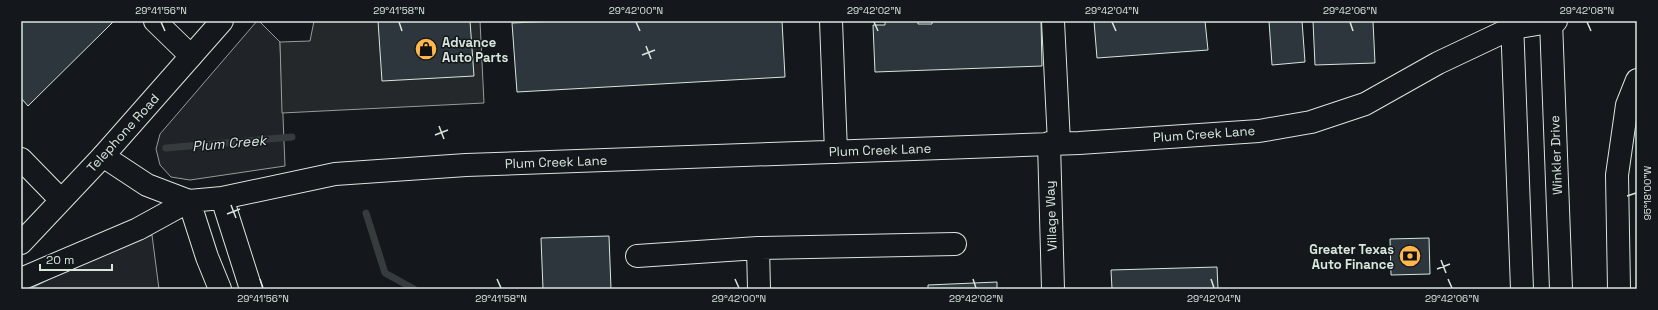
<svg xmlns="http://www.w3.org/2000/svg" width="1658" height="310" font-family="'Space Grotesk',sans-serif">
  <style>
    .green { fill: #202428; stroke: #939e99 }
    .parking { fill: #24282b; stroke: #939e99 }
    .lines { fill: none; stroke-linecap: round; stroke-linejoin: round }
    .stream { stroke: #363b3e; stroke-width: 7 }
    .building { fill: #2c363c; stroke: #d8e6dc }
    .minor-casing { stroke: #d8e6dc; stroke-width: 24 }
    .major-casing { stroke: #d8e6dc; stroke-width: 24 }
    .minor { stroke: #14181c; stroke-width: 22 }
    .major { stroke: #14181c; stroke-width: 22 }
    .ticks { fill: none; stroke: #d8e6dc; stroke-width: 1.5 }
    .labels { text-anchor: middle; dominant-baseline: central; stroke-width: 3; stroke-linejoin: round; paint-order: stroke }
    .poi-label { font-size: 13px; font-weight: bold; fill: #d8e6dc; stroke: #14181c; text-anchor: start }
    .street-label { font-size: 13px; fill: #d8e6dc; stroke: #14181c }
    .water-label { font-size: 14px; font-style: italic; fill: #d8e6dc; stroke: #14181c }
    .neatline { fill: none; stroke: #d8e6dc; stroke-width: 1.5 }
    .ticks-label { font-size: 10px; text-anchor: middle; fill: #d8e6dc }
  </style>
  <rect width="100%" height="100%" fill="#14181c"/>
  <!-- green -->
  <path class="green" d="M257,21h2l21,21 5,124 -95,14 -19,-3 -11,-12 -4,-16 4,-15z
    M152,235l7,54h-129l33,-17z"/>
  <!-- parking -->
  <path class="parking" d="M314,21h166l4,82 -202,10 -2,-71 30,-1z"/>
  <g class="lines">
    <!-- stream -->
    <path class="stream" d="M166,148l126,-11
      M366,213l19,60 29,16"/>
  </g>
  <!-- building -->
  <path class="building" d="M21,21h90l2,1 -85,84 -7,-8z
    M378,21h92l4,55 -92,5z
    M556,21h226l3,56 -268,15 -5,-69z
    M885,21h33v3h14v-3h109l1,45 -167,6 -2,-47h12z
    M1094,21h111l3,29 -111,8z
    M1269,21h33l3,41 -33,3z
    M1313,21h60l2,42 -60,2z
    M609,236l2,53h-68l-2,-51z
    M1429,238l1,36 -39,1 -1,-36z
    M1217,267l1,22h-106l-1,-19z
    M997,282v7h-69v-4z"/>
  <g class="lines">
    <!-- minor casing -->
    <g class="minor-casing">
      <path id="minor" d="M155,21l36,35
        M831,21l5,131
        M1053,21l6,122
        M1049,143l4,146
        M103,156l44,29 42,16
        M21,159l40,41
        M222,198l29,91
        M189,201l18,56 13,32
        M758,248l1,41
        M637,256l121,-8 197,-4
        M21,279l117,-50 51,-28 33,-3 113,-24 131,-9 613,-22 180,-12 52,-9 54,-18 73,-41 74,-35 44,-7
        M1619,289l-2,-114 10,-70 10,-25"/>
    </g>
    <!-- major casing -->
    <g class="major-casing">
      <path id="major" d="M1512,21l10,268
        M1551,21l10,268
        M21,243l82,-87 119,-135"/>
    </g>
    <!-- minor -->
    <use href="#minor" class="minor"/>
    <!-- major -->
    <use href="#major" class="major"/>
  </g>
  <!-- ticks -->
  <path class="ticks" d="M161,22l4,9M399,22l3,9M636,22l4,9M874,22l4,9M1112,22l4,9M1350,22l3,9M1587,22l4,9M646,46l5,13M642,55l13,-5M439,126l5,13M435,135l13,-5M1627,196l9,-3M231,205l5,13M227,214l13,-5M1441,260l5,13M1437,269l13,-5M260,279l3,9M497,279l4,9M735,279l4,9M973,279l3,9M1211,279l3,9M1448,279l4,9"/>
  <!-- icons -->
  <defs>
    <g id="shop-disc" transform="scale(1.15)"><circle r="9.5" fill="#ffb74d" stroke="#14181c"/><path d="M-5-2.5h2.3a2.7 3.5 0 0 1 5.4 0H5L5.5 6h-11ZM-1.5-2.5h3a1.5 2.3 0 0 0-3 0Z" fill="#111"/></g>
    <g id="bank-disc" transform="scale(1.15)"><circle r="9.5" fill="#ffb74d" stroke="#14181c"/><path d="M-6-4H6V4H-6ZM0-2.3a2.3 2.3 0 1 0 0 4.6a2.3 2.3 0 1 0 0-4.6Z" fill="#111"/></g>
  </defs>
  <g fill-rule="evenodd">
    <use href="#shop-disc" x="426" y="49"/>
    <use href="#bank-disc" x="1410" y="256"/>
  </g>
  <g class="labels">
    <!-- poi labels -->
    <g class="poi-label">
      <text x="442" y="42">Advance<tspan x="442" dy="15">Auto Parts</tspan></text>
      <text x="1394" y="249" text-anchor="end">Greater Texas<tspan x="1394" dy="15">Auto Finance</tspan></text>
    </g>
    <!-- street labels -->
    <g class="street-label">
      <text transform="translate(123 133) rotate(-48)">Telephone Road</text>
      <text transform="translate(1204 134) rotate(-4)">Plum Creek Lane</text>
      <text transform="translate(880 150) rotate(-2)">Plum Creek Lane</text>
      <text transform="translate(1556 155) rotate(-92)">Winkler Drive</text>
      <text transform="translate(556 162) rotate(-2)">Plum Creek Lane</text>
      <text transform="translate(1051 216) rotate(-92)">Village Way</text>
    </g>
    <!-- water labels -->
    <g class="water-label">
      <text transform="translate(229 143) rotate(-5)">Plum Creek</text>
    </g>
  </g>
  <!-- border -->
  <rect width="1658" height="310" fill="none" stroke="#14181c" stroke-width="44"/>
  <!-- scale -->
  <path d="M40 264v6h72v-6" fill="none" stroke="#d8e6dc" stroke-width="2"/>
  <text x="46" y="264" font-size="12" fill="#d8e6dc" stroke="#14181c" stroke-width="3" paint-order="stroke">20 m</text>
  <rect x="22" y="22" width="1614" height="266" class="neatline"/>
  <g class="ticks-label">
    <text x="161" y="14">29°41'56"N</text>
    <text x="399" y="14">29°41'58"N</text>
    <text x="636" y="14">29°42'00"N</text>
    <text x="874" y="14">29°42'02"N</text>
    <text x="1112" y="14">29°42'04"N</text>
    <text x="1350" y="14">29°42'06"N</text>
    <text x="1587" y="14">29°42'08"N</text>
    <text transform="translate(1647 193) rotate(-90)" y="4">95°18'00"W</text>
    <text x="263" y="302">29°41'56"N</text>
    <text x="501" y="302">29°41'58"N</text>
    <text x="739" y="302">29°42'00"N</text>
    <text x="976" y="302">29°42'02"N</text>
    <text x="1214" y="302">29°42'04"N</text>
    <text x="1452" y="302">29°42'06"N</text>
  </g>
</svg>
